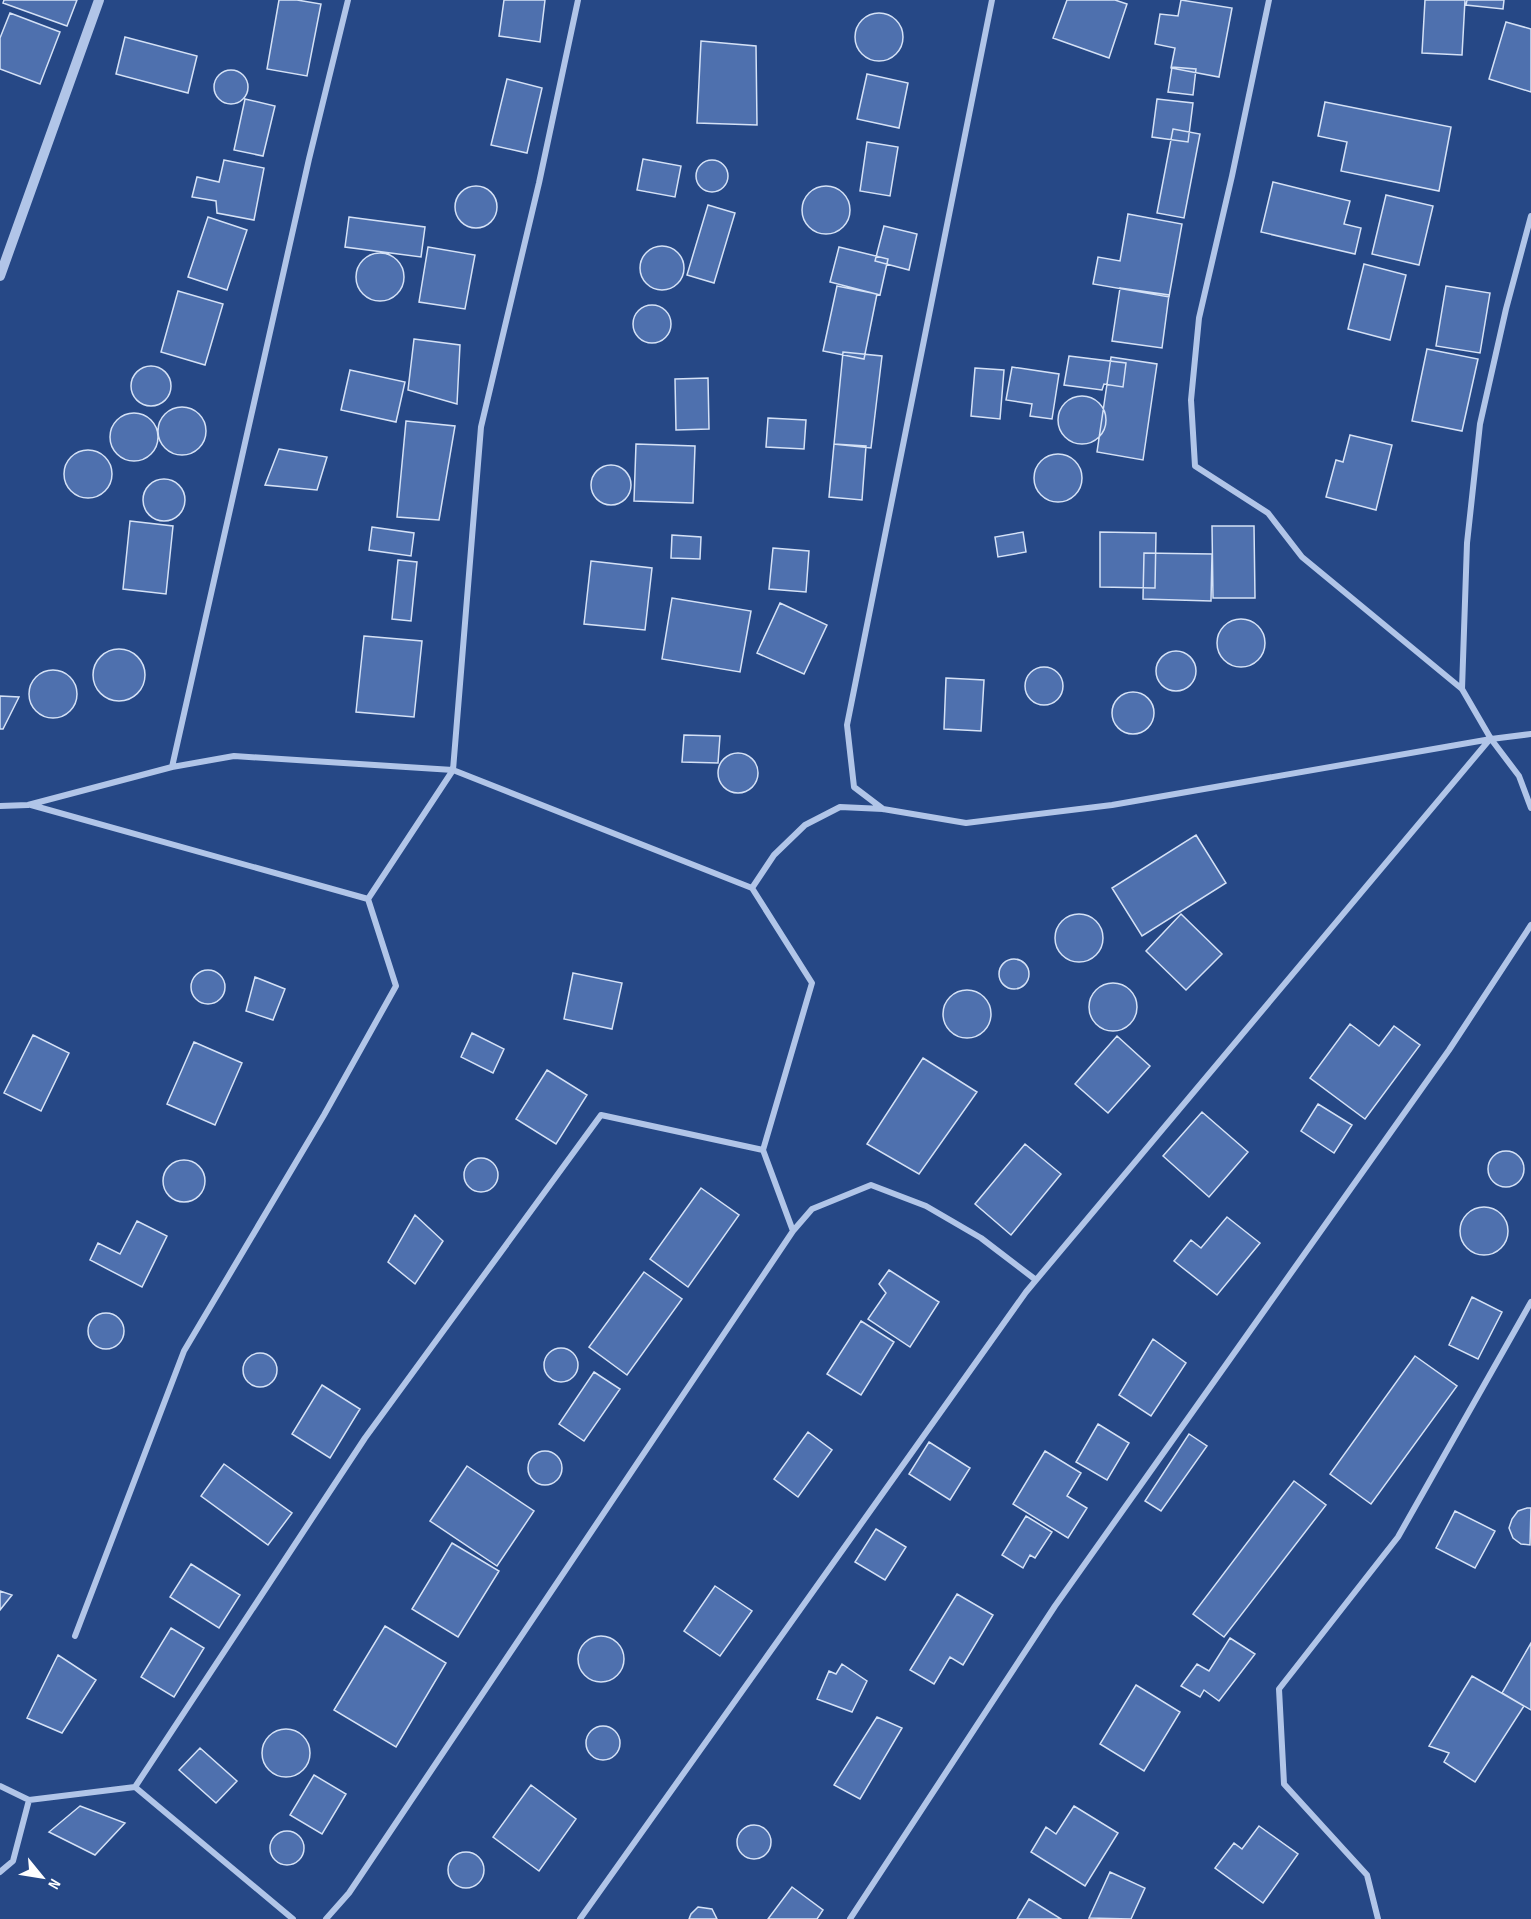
<svg xmlns="http://www.w3.org/2000/svg" width="1531" height="1919" font-family="'Sofia Sans Condensed',sans-serif">
  <style>
    .building { fill: #4e70ae; stroke: #d4e1f6; stroke-width: 1.5 }
    .lines { fill: none; stroke-linecap: round; stroke-linejoin: round }
    .minor { stroke: #b1c5e8; stroke-width: 6 }
    .tertiary { stroke: #b1c5e8; stroke-width: 10 }
  </style>
  <rect width="100%" height="100%" fill="#264886"/>
  <!-- building -->
  <path class="building" d="M4,0h73l-10,26 -64,-23z
    M279,0h18l24,4 -14,72 -40,-7z
    M504,0h41l-5,42 -41,-6z
    M1067,0h48l12,4 -18,54 -56,-20z
    M1181,0l51,8 -13,69 -48,-9 4,-20 -20,-4 5,-30 18,2z
    M1425,0h40l-3,55 -40,-2z
    M1467,0h37l-1,9 -37,-4z
    M855 37a24 24 0 1 1 48 0a24 24 0 1 1-48 0Z
    M10,13l50,19 -20,52 -40,-15v-31z
    M1506,22l25,7v63l-42,-13z
    M125,37l72,19 -9,37 -72,-19z
    M701,41l55,5 1,79 -60,-2z
    M1172,67l24,2 -3,26 -25,-3z
    M214 87a17 17 0 1 1 34 0a17 17 0 1 1-34 0Z
    M867,74l41,9 -9,45 -42,-9z
    M507,79l35,9 -15,65 -36,-8z
    M245,99l30,7 -12,50 -29,-6z
    M1157,99l36,4 -5,39 -36,-5z
    M1325,102l126,25 -12,64 -98,-20 6,-29 -29,-6z
    M1173,129l27,5 -16,84 -27,-5z
    M867,142l31,5 -8,49 -30,-5z
    M643,159l38,7 -6,31 -38,-7z
    M696 176a16 16 0 1 1 32 0a16 16 0 1 1-32 0Z
    M224,160l40,8 -10,52 -37,-7 -1,-12 -24,-4 5,-20 22,5z
    M1273,182l77,19 -6,23 17,4 -6,26 -94,-22z
    M802 210a24 24 0 1 1 48 0a24 24 0 1 1-48 0Z
    M455 207a21 21 0 1 1 42 0a21 21 0 1 1-42 0Z
    M1386,195l47,11 -14,59 -47,-11z
    M708,205l27,8 -21,70 -27,-8z
    M1128,214l54,10 -13,73 -76,-13 5,-27 22,4z
    M208,217l39,13 -20,60 -39,-13z
    M349,217l76,10 -4,30 -76,-10z
    M884,226l33,8 -8,36 -34,-9z
    M640 268a22 22 0 1 1 44 0a22 22 0 1 1-44 0Z
    M428,247l47,8 -10,54 -46,-7z
    M839,247l49,12 -8,36 -50,-13z
    M356 277a24 24 0 1 1 48 0a24 24 0 1 1-48 0Z
    M1364,264l42,11 -16,65 -42,-11z
    M837,286l40,8 -13,65 -41,-8z
    M1446,286l44,7 -10,60 -44,-7z
    M1120,288l49,7 -7,53 -50,-7z
    M178,291l45,13 -18,61 -44,-13z
    M633 324a19 19 0 1 1 38 0a19 19 0 1 1-38 0Z
    M414,339l46,6 -3,59 -49,-14z
    M1427,349l51,10 -16,72 -50,-10z
    M843,352l39,4 -11,92 -37,-4z
    M1069,356l57,7 -3,24 -19,-3 -2,6 -38,-5z
    M1111,357l46,7 -14,96 -46,-8z
    M131 386a20 20 0 1 1 40 0a20 20 0 1 1-40 0Z
    M1012,367l47,7 -7,45 -22,-3 2,-12 -26,-4z
    M975,368l29,2 -4,49 -29,-3z
    M350,370l55,12 -9,40 -55,-12z
    M708,378l1,51 -33,1 -1,-51z
    M1058 420a24 24 0 1 1 48 0a24 24 0 1 1-48 0Z
    M158 431a24 24 0 1 1 48 0a24 24 0 1 1-48 0Z
    M110 437a24 24 0 1 1 48 0a24 24 0 1 1-48 0Z
    M768,418l38,2 -2,29 -38,-2z
    M406,421l49,5 -16,94 -42,-3z
    M1350,435l42,10 -16,65 -50,-13 10,-37 7,2z
    M636,444l59,2 -2,57 -59,-2z
    M834,444l32,2 -4,54 -33,-3z
    M279,449l48,8 -10,33 -52,-5z
    M64 474a24 24 0 1 1 48 0a24 24 0 1 1-48 0Z
    M1034 478a24 24 0 1 1 48 0a24 24 0 1 1-48 0Z
    M591 485a20 20 0 1 1 40 0a20 20 0 1 1-40 0Z
    M143 500a21 21 0 1 1 42 0a21 21 0 1 1-42 0Z
    M130,521l43,5 -7,68 -43,-5z
    M1212,526h42l1,72h-42z
    M372,527l42,6 -3,23 -42,-6z
    M1023,532l3,20 -28,5 -3,-20z
    M1100,532l56,1 -1,55 -55,-1z
    M672,535l29,2 -1,22 -29,-1z
    M773,548l36,3 -3,41 -37,-3z
    M1144,553l68,1 -1,47 -68,-2z
    M398,560l19,2 -6,59 -19,-2z
    M591,561l61,7 -7,62 -61,-6z
    M672,598l79,13 -11,61 -78,-13z
    M780,603l47,22 -23,49 -47,-21z
    M1217 643a24 24 0 1 1 48 0a24 24 0 1 1-48 0Z
    M364,636l58,5 -8,76 -58,-5z
    M93 675a26 26 0 1 1 52 0a26 26 0 1 1-52 0Z
    M1156 671a20 20 0 1 1 40 0a20 20 0 1 1-40 0Z
    M1025 686a19 19 0 1 1 38 0a19 19 0 1 1-38 0Z
    M29 694a24 24 0 1 1 48 0a24 24 0 1 1-48 0Z
    M946,678l38,2 -3,51 -37,-2z
    M1112 713a21 21 0 1 1 42 0a21 21 0 1 1-42 0Z
    M0,696l19,1 -16,32h-3z
    M684,735l36,1 -2,27 -36,-1z
    M718 773a20 20 0 1 1 40 0a20 20 0 1 1-40 0Z
    M1196,835l30,48 -84,53 -30,-48z
    M1055 938a24 24 0 1 1 48 0a24 24 0 1 1-48 0Z
    M1181,914l41,40 -36,36 -40,-39z
    M999 974a15 15 0 1 1 30 0a15 15 0 1 1-30 0Z
    M191 987a17 17 0 1 1 34 0a17 17 0 1 1-34 0Z
    M573,973l49,10 -10,46 -48,-10z
    M255,977l30,12 -12,31 -27,-9z
    M1089 1007a24 24 0 1 1 48 0a24 24 0 1 1-48 0Z
    M943 1014a24 24 0 1 1 48 0a24 24 0 1 1-48 0Z
    M1350,1024l29,22 15,-20 26,19 -55,74 -55,-41z
    M472,1033l32,16 -11,24 -32,-16z
    M33,1035l36,18 -28,58 -37,-18z
    M1117,1036l33,30 -42,47 -33,-29z
    M194,1042l48,21 -27,62 -48,-21z
    M923,1058l54,34 -58,82 -52,-30z
    M547,1070l40,25 -31,49 -40,-25z
    M1318,1104l34,21 -18,28 -33,-22z
    M1202,1112l46,40 -39,45 -46,-41z
    M1025,1144l36,30 -50,61 -36,-31z
    M1488 1169a18 18 0 1 1 36 0a18 18 0 1 1-36 0Z
    M464 1175a17 17 0 1 1 34 0a17 17 0 1 1-34 0Z
    M163 1181a21 21 0 1 1 42 0a21 21 0 1 1-42 0Z
    M701,1188l38,27 -51,72 -38,-28z
    M1460 1231a24 24 0 1 1 48 0a24 24 0 1 1-48 0Z
    M415,1215l28,26 -28,43 -27,-22z
    M1227,1217l33,26 -43,52 -43,-34 17,-21 10,8z
    M137,1221l30,15 -25,51 -52,-27 8,-17 22,11z
    M889,1270l50,32 -29,45 -42,-28 18,-26 -7,-9z
    M644,1272l38,27 -55,76 -38,-28z
    M1472,1297l30,15 -24,47 -29,-14z
    M88 1331a18 18 0 1 1 36 0a18 18 0 1 1-36 0Z
    M861,1321l33,21 -33,53 -34,-21z
    M1153,1339l33,24 -35,53 -32,-21z
    M544 1365a17 17 0 1 1 34 0a17 17 0 1 1-34 0Z
    M243 1370a17 17 0 1 1 34 0a17 17 0 1 1-34 0Z
    M1415,1356l42,30 -86,118 -41,-30z
    M594,1372l26,17 -36,52 -25,-17z
    M322,1385l38,24 -30,49 -38,-24z
    M1098,1424l31,19 -22,37 -31,-18z
    M808,1432l24,18 -34,47 -24,-18z
    M1189,1434l18,12 -46,65 -16,-10z
    M929,1442l41,26 -20,32 -41,-26z
    M1045,1451l36,22 -14,23 20,12 -19,30 -55,-34z
    M528 1468a17 17 0 1 1 34 0a17 17 0 1 1-34 0Z
    M224,1464l68,49 -24,32 -67,-49z
    M467,1466l67,45 -37,55 -67,-45z
    M1294,1481l32,24 -102,132 -31,-23z
    M1527,1508h4l-1,37 -9,-1 -8,-6 -4,-10 3,-9 6,-8z
    M1455,1511l40,20 -20,37 -39,-20z
    M1026,1516l26,16 -17,26 -5,-3 -7,13 -21,-13z
    M876,1529l30,18 -21,33 -30,-18z
    M452,1543l47,28 -41,66 -46,-28z
    M191,1564l49,31 -21,33 -49,-31z
    M715,1586l37,25 -32,45 -36,-25z
    M0,1591l12,4 -12,15z
    M957,1594l36,21 -30,50 -13,-8 -16,27 -24,-14z
    M385,1626l61,37 -50,84 -62,-37z
    M171,1628l33,20 -30,49 -33,-20z
    M578 1659a23 23 0 1 1 46 0a23 23 0 1 1-46 0Z
    M1230,1638l25,16 -36,47 -15,-11 -4,7 -19,-11 16,-22 12,7z
    M1531,1643v67l-29,-17z
    M58,1655l38,25 -34,53 -35,-15z
    M842,1664l25,17 -15,31 -35,-13 12,-28 7,3z
    M1472,1676l52,30 -49,76 -31,-20 5,-9 -20,-7z
    M1136,1685l44,27 -36,59 -44,-27z
    M877,1717l25,11 -42,71 -26,-14z
    M586 1743a17 17 0 1 1 34 0a17 17 0 1 1-34 0Z
    M262 1753a24 24 0 1 1 48 0a24 24 0 1 1-48 0Z
    M200,1748l37,33 -21,22 -37,-33z
    M314,1775l32,19 -24,40 -32,-19z
    M531,1785l45,34 -37,52 -46,-34z
    M80,1806l45,17 -30,32 -46,-23z
    M1074,1806l44,27 -33,53 -54,-34 15,-25 10,7z
    M737 1842a17 17 0 1 1 34 0a17 17 0 1 1-34 0Z
    M1259,1826l39,28 -35,49 -48,-35 19,-25 8,6z
    M270 1848a17 17 0 1 1 34 0a17 17 0 1 1-34 0Z
    M448 1870a18 18 0 1 1 36 0a18 18 0 1 1-36 0Z
    M1110,1872l35,16 -14,31 -42,-1z
    M792,1887l31,23 -6,9h-49z
    M1029,1899l32,20h-44z
    M698,1907l14,2 5,10h-28l2,-5z"/>
  <g class="lines">
    <!-- minor -->
    <path class="minor" d="M1269,0l-37,176 -33,142 -8,82 4,66 73,47 34,44 160,132 29,50 28,37 12,32
      M1462,689l5,-146 13,-119 26,-115 25,-93
      M172,767l137,-608 39,-159
      M31,805l337,94
      M0,806l28,-1 144,-38 62,-11 219,14 299,118 22,-33 31,-30 35,-18 43,2 83,14 146,-18 379,-66 40,-5
      M883,809l-29,-22 -7,-62 145,-725
      M793,1231l19,-22 59,-24 55,21 55,32 55,42
      M75,1636l109,-285 140,-236 72,-129 -28,-87 85,-129 28,-343 58,-244 39,-183
      M0,1786l29,14 106,-13 158,132
      M135,1787l230,-349 236,-323 162,35
      M0,1872l13,-11 16,-61
      M326,1919l23,-26 444,-662 -30,-81 49,-167 -60,-95
      M580,1919l446,-627 464,-553
      M850,1919l205,-313 394,-556 82,-125
      M1378,1919l-11,-44 -83,-91 -5,-95 119,-152 133,-235"/>
    <!-- tertiary -->
    <path class="tertiary" d="M0,276l99,-276"/>
  </g>
  <!-- north arrow -->
  <g transform="translate(42 1877) rotate(120)" stroke="#264886" stroke-width="4.5" paint-order="stroke">
  <path d="M0-4.5L10 22L0 15L-10 22Z" fill="#ffffff"/>
  <text y="-9" font-size="16" font-weight="bold" text-anchor="middle" fill="#ffffff">N</text>
  </g>
</svg>
